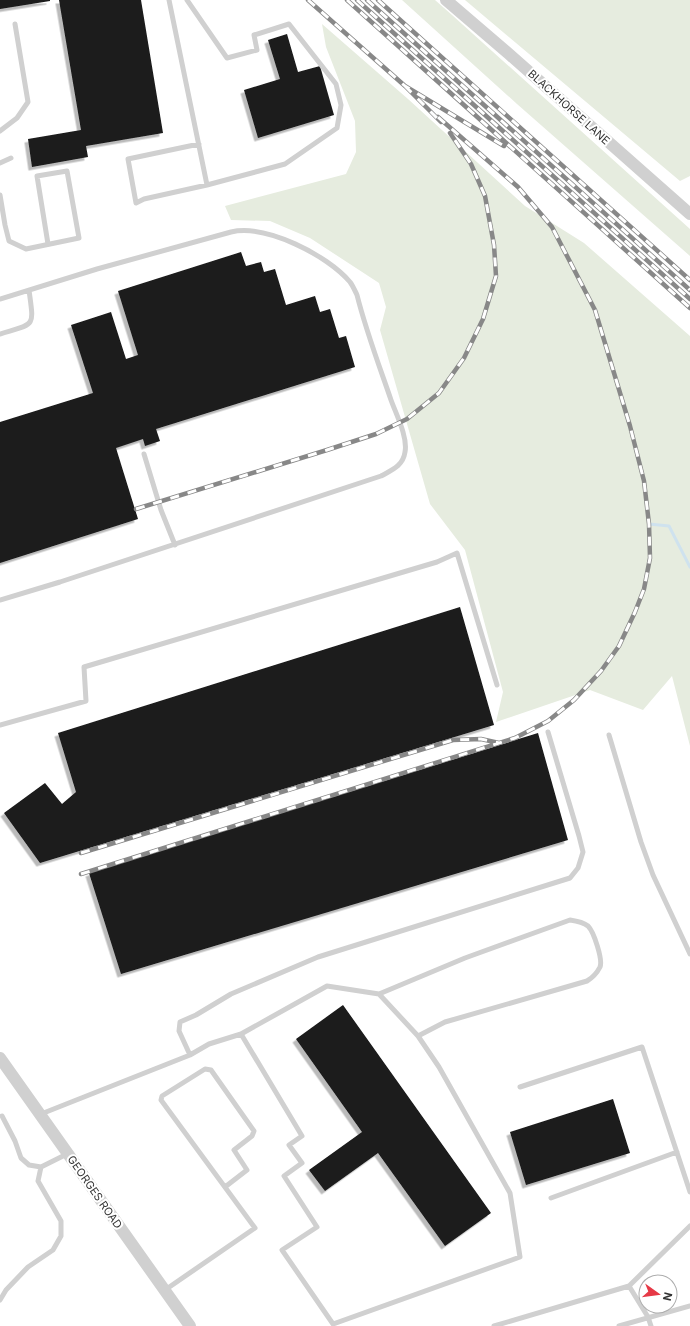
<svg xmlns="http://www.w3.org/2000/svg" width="690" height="1326" font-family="Inter,sans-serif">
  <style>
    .green { fill: #e6ecdf }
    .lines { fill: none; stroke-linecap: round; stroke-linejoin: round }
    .stream { stroke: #cfe2ee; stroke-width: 3 }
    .building { fill: #1a1a1a; filter: url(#shadow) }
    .service { stroke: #d0d0d0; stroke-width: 5 }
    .tertiary { stroke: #d0d0d0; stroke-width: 12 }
    .rail-casing { stroke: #888; stroke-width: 4.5 }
    .rail { stroke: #fff; stroke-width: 3; stroke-dasharray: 9; stroke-linecap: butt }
    .labels { text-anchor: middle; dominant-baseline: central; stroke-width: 4; stroke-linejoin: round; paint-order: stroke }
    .street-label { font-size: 11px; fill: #333; stroke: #fff }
  </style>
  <defs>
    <filter id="shadow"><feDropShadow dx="-3.5" dy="3.5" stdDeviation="0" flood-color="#0004"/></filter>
  </defs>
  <rect width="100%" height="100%" fill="#fff"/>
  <!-- green -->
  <path class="green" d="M402,0h33l17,15 238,214v27l-173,-152z
    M465,0h225v176l-10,5z
    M322,24l86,75 117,107 59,37 106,93v410l-18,-70 -29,34 -53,-20 -94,32 7,-30 -38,-142 -35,-46 -50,-174 6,-23 -7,-24 -69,-45 -40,-17 -39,-1 -6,-14 121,-32 10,-22 -1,-31 -29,-74z"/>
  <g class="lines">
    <!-- stream -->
    <path class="stream" d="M649,524l20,2 21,41"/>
  </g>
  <!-- building -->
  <path class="building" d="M0,0h50v1l-50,8z
    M59,0h82l22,133 -77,13 2,11 -56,10 -4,-28 53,-9z
    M287,34l11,38 22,-6 14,49 -76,23 -14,-48 36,-11 -12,-39z
    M241,252l5,14 15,-4 3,10 11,-3 11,36 29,-9 5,16 10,-3 9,29 7,-2 9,31 -199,62 4,12 -15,5 -2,-7 -27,9 22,71 -138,44v-141l93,-29 -22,-68 40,-13 15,47 12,-4 -20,-64z
    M460,607l34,118 -454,138 -36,-50 41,-30 17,21 14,-12 -18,-59z
    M538,733l30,107 -447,134 -32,-101z
    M343,1005l148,208 -46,33 -67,-93 -53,38 -16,-21 53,-38 -66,-93z
    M613,1099l17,54 -104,32 -16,-53z"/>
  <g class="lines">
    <!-- service -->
    <path class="service" d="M169,0l38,185 78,-21 52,-36 4,-23 -5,-21 -47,-60 -35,11 3,15 -30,8 -40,-58
      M0,131l17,-13 11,-16 -13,-78
      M199,144l-71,15 8,44 8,-4 63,-14
      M0,163l11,-5
      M0,195l5,30 4,16 17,8 53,-11 -12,-67 -30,5 11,68
      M0,299l97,-30 134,-37c35,-8 96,23 119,50 3,4 5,9 7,13 9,36 22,70 34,105 5,14 17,37 14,52 -2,14 -13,18 -24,24l-321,106 -60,18
      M0,334c36,-11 34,-6 29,-44
      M144,454l17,56 14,35
      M0,725l86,-24 -2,-34 353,-105 20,-9 40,132
      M609,735l32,107 12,33 37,79
      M379,994l86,-36 105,-38c7,1 13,2 18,6 6,6 15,34 12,41 -3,6 -8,11 -13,14l-142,41 -27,14
      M190,1055l-11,-24 1,-9 16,-7 35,-21 87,-37 252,-79 8,-10 5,-16 -4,-16 -31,-104
      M520,1087l122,-40 48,145
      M41,1114l149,-59 19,-11 32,-10 61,102 -13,9 13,18 -18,13 33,51 -35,23 51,74 187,-67 -10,-64 -71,-126 -21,-31 -39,-42 -52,-8 -86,48
      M2,1116l13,25 6,17 8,7 12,2
      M551,1198l126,-46
      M629,1286l19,31 3,9
      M165,1290l90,-62 -94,-128 1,-4 43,-27 6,1 43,61 -2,5 -18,14 13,20 -22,17
      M0,1300l6,-10 22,-23 25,-17 8,-14v-15l-23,-40 3,-14 26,-13
      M494,1326l135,-40 61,-60
      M619,1326l71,-20"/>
    <!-- tertiary -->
    <path class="tertiary" d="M446,0l63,54 181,160
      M0,1058l190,268"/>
    <!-- rail casing -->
    <g class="rail-casing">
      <path id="rail" d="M308,0l97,86 99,60
        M347,0l343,308
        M357,0l333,299
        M367,0l323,290
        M378,0l312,280
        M405,86l36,36
        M136,509l191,-59 49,-16 31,-15 32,-26 25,-35 19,-39 13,-43 -2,-31 -9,-49 -14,-32 -21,-31
        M81,853l372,-113 28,-1 18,4
        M81,874l434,-136 33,-17 26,-21 27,-29 18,-25 16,-34 9,-23 6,-31 -1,-34 -5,-43 -14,-55 -35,-116 -43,-83 -34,-40 -80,-70"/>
    </g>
    <!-- rail -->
    <use href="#rail" class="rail"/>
  </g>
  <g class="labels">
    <!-- street labels -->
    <g class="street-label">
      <text transform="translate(569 107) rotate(42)">BLACKHORSE LANE</text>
      <text transform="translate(95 1192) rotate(55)">GEORGES ROAD</text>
    </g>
  </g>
  <!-- north arrow -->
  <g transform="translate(658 1294) rotate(104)"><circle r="19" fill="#ffffff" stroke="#adadad"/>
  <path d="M0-3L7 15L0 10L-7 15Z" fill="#e63946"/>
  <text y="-6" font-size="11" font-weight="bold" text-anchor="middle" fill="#333333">N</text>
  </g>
</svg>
